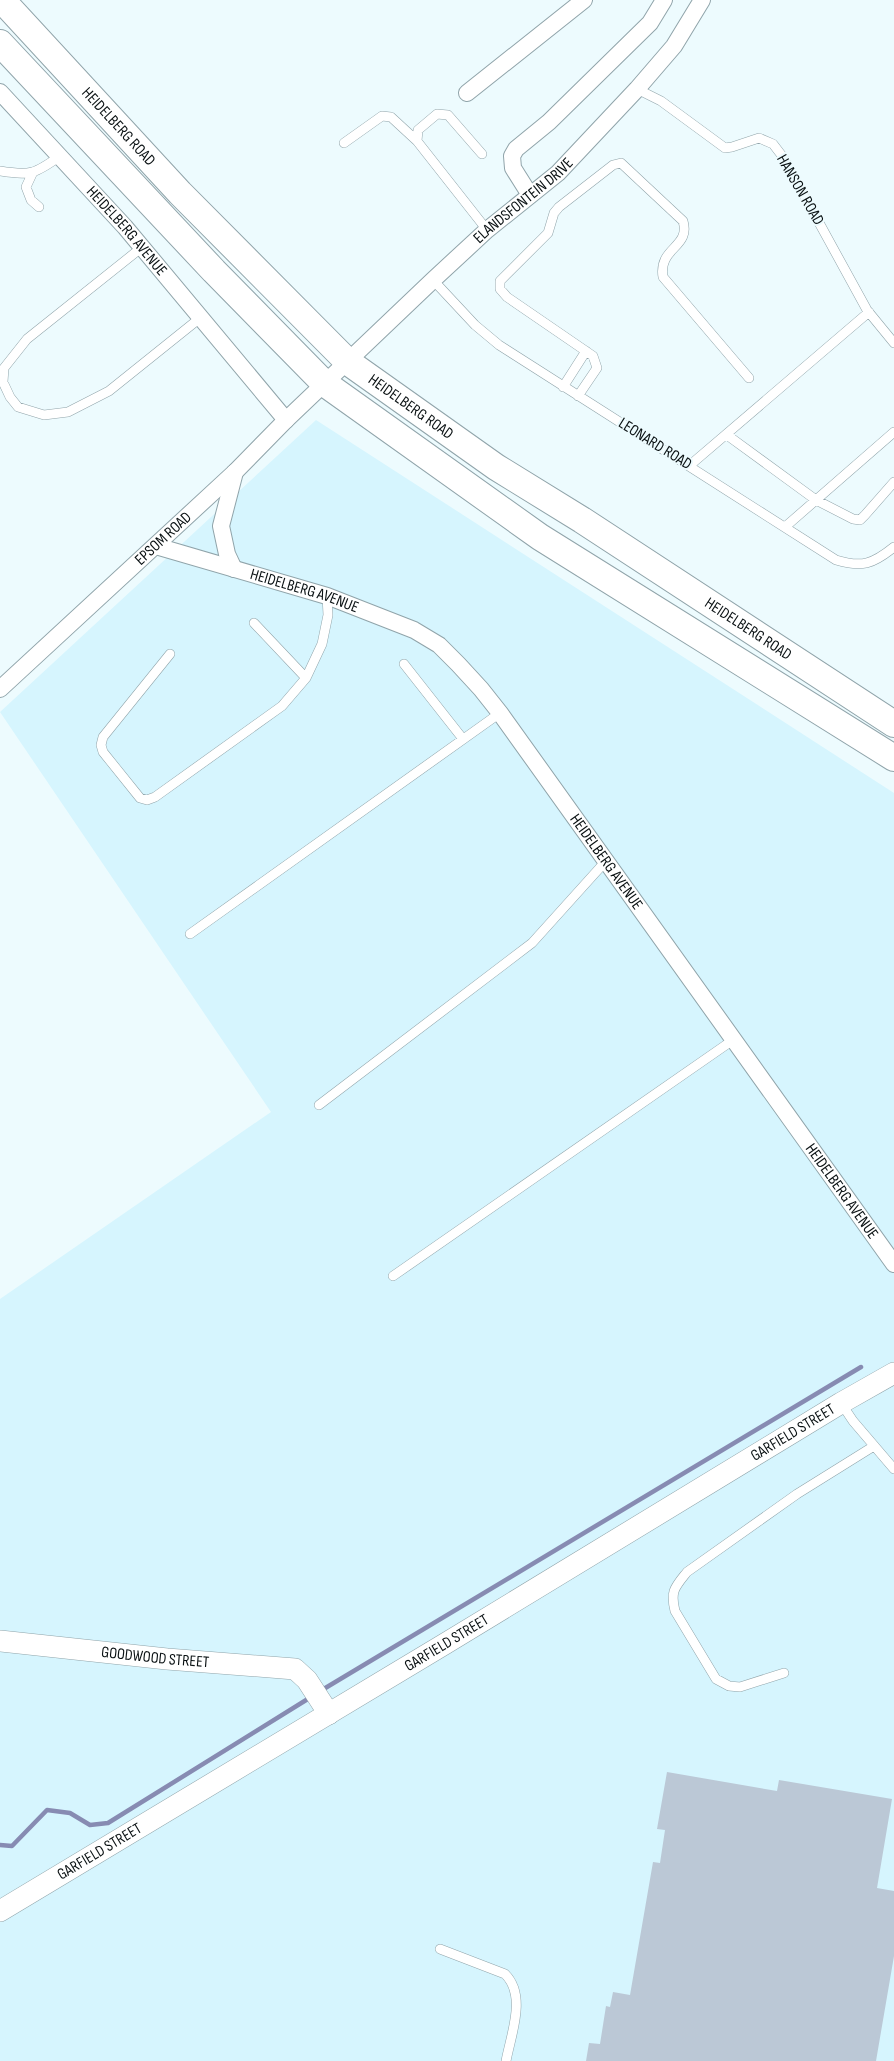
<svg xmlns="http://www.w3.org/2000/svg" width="894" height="2061" font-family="'Sofia Sans Condensed',sans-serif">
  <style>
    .built { fill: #d6f5fe }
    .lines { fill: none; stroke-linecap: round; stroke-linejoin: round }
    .stream { stroke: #878bb2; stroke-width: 4.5 }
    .building { fill: #bbc8d6 }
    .service-casing { stroke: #90a4aa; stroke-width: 10 }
    .minor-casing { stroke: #90a4aa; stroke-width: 18 }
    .tertiary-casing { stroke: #90a4aa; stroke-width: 22 }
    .primary-casing { stroke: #90a4aa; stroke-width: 28 }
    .service { stroke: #fff; stroke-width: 9 }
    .minor { stroke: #fff; stroke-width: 16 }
    .tertiary { stroke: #fff; stroke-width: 21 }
    .primary { stroke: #fff; stroke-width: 26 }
    .labels { text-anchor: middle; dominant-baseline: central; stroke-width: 4; stroke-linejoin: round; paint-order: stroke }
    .street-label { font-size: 16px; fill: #091012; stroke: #edfbfe }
  </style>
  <rect width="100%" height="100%" fill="#edfbfe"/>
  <!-- built -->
  <path class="built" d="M316,420l578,373v1268h-894v-762l271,-187 -271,-400z"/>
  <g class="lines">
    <!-- stream -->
    <path class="stream" d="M322,1690l539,-323
      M0,1845l12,1 35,-36 23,3 20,12 18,-2 203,-126"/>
  </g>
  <!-- building -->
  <path class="building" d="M667,1772l110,19 2,-11 113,19 -15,89 17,3v65l-18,105h-290l3,-18 11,1 6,-38 4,1 3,-15 17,3 23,-133 7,1 5,-33 -8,-1z"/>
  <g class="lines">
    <!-- service casing -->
    <g class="service-casing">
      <path id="service" d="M637,89l24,12 64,47 7,-1 27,-9 14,6 10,13 84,153 27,33
        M344,143l38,-27 9,1 26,24
        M482,154l-34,-39 -11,-1 -19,16 -1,11 70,89
        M0,171c30,5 35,3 60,-15
        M33,172l-7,15 5,13 8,7
        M141,248l-114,91 -23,29 -1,14 7,15 8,10 26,8 24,-3 41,-21 91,-73
        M433,280l42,45 24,20 337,215c26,8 37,4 58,-13
        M563,387l23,-36
        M578,396l19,-28 -4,-12 -86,-59 -7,-8v-8l48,-48 6,-20 5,-6 54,-42 8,-2 62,58c8,27 -25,26 -20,56l86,101
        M727,435l89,65 37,19 7,1 5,-5 29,-33
        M689,466l180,-154
        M785,527l109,-95
        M254,623l52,55
        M170,654l-67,83 -2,8 2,7 37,46 7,2 8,-3 127,-91 24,-28 16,-34 6,-29 -1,-19
        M404,664l59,75
        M190,934l310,-221
        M319,1105l213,-162 73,-81
        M393,1276l340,-236
        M841,1403l12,18 41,48
        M784,1673l-44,14 -11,-1 -13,-7 -41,-68c-5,-20 0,-24 12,-39l110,-78 77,-48
        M440,1949l65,25c22,22 6,60 1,87"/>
    </g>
    <!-- minor casing -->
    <g class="minor-casing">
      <g id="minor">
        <path id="s1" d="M0,92l125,135 161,193"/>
        <path d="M467,93l117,-93"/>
        <path d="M530,195l-17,-27 -1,-12 4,-7 33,-27 101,-99 14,-23"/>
        <path id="s2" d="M156,546l171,50 87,34 25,15 19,19 23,25 19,24 394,551"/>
        <path d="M234,569l-7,-15 -6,-28 14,-54"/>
        <path id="s3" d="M0,689l235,-217 51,-52 147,-140 54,-50 71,-57 79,-84 37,-43 28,-46"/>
      </g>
    </g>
    <!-- tertiary casing -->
    <g class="tertiary-casing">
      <g id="tertiary">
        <path id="s4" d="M0,1641l167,18 128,10 12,11 22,34"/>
        <path id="s5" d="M0,1911l443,-266 398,-242 53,-30"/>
      </g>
    </g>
    <!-- primary casing -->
    <g class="primary-casing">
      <g id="primary">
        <path id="s6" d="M2,0l178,193 168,169 148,105 86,53 312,204"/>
        <path d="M0,43l214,228 110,112 216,154 354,221"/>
      </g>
    </g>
    <!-- service -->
    <use href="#service" class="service"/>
    <!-- minor -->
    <use href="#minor" class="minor"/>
    <!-- tertiary -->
    <use href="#tertiary" class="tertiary"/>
    <!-- primary -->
    <use href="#primary" class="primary"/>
  </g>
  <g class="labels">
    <!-- street labels -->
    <g class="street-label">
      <text stroke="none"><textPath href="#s6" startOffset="172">HEIDELBERG ROAD</textPath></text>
      <text transform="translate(800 190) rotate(60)">HANSON ROAD</text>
      <text stroke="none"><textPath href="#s3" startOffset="716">ELANDSFONTEIN DRIVE</textPath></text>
      <text stroke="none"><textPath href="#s1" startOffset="188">HEIDELBERG AVENUE</textPath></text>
      <text stroke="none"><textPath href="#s6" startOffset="578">HEIDELBERG ROAD</textPath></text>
      <text transform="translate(655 444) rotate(32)">LEONARD ROAD</text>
      <text stroke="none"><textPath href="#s3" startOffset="222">EPSOM ROAD</textPath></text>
      <text stroke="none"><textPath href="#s2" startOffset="155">HEIDELBERG AVENUE</textPath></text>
      <text stroke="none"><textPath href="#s6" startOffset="982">HEIDELBERG ROAD</textPath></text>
      <text stroke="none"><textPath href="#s2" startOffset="575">HEIDELBERG AVENUE</textPath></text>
      <text stroke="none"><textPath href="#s2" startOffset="980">HEIDELBERG AVENUE</textPath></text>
      <text stroke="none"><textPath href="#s5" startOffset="926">GARFIELD STREET</textPath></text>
      <text stroke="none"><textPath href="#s5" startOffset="521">GARFIELD STREET</textPath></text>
      <text stroke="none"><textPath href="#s4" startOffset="156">GOODWOOD STREET</textPath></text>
      <text stroke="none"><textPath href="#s5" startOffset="116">GARFIELD STREET</textPath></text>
    </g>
  </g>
</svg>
